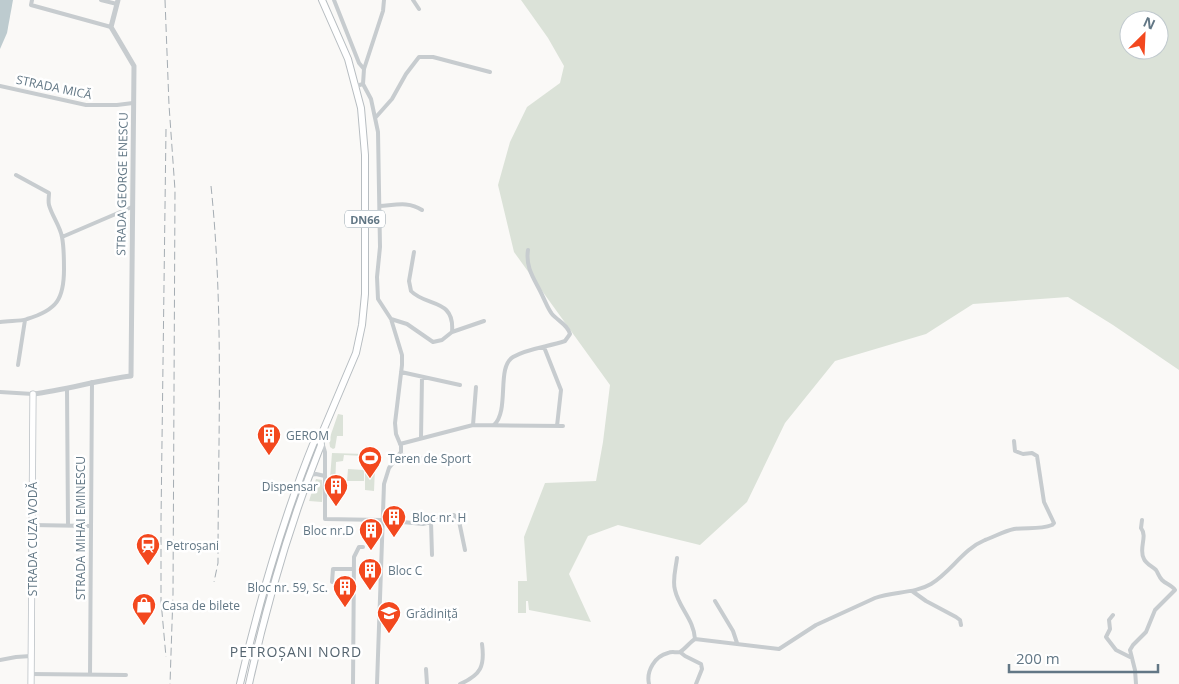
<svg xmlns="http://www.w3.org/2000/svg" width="1179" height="684" font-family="'Open Sans',sans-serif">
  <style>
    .green { fill: #dbe2d8; fill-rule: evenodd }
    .water { fill: #bdcbcf }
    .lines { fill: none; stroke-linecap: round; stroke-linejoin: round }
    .secondary-casing { stroke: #b9bfc4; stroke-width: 7 }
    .primary-casing { stroke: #b7bdc1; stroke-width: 8 }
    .minor { stroke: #c7cccf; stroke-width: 4 }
    .tertiary { stroke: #c7cccf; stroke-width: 5 }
    .secondary { stroke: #fff; stroke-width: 5.5 }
    .primary { stroke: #fff; stroke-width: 6 }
    .rail { stroke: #a5adb3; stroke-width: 1; stroke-dasharray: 8 4; stroke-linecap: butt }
    .labels { text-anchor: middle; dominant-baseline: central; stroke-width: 5; stroke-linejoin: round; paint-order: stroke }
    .shield { fill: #fff; stroke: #91a0aa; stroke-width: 1 }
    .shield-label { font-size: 11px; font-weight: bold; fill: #627785 }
    .street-label { font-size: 12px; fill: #627785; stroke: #fff }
    .poi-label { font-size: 12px; fill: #627785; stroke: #fff; text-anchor: start }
    .neighbourhood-label { font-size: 14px; letter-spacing: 1px; fill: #54646f; stroke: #fff }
  </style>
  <rect width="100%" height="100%" fill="#faf9f7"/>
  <!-- green -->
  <path class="green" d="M521,0h658v370l-66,-45 -45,-28 -95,7 -47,30 -91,27 -50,62 -38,79 -47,43 -82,-20 -30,11 -19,38 22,48 -62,-12 -1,-9h-2v12h-8v-32h9l-3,-44 21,-54 51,-2 7,-39 7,-57 -96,-133 -16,-67 12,-43 17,-35 33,-24 4,-17 -16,-28zM1129,20h30v30h-30z
    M338,414l5,1v21h-6l-2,12 -2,1 -3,-2 -1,-7z
    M316,445l2,1 -26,67 -30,102 -3,-1 31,-101z
    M332,453l33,1 -1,2 -20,-1 -1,6 -7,1 -1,26 7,1v3l-13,-1z
    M365,468h10l-1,23 -9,-1z
    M348,469l16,1v11h-17z
    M316,479l6,1 1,8 -1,14 -13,-1z"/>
  <!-- water -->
  <path class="water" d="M0,0h13l-6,33 -7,16z"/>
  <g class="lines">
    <!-- secondary casing -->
    <g class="secondary-casing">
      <path id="secondary" d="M31,684l2,-290"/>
    </g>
    <!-- primary casing -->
    <g class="primary-casing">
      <path id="primary" d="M240,684c19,-82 42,-163 74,-242l6,-4 36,-85 6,-28 3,-31v-139l-4,-47 -13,-49 -26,-59
        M249,684c18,-82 41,-161 72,-239l-1,-7"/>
    </g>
    <!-- minor -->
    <path class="minor" d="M32,0l-1,5 80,22
      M101,0l16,4
      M334,0l25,63 5,6
      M413,0l6,9
      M363,84l1,-15 19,-58 1,-11
      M0,86l86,19h31l16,-2
      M356,86l7,-2 8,15 7,33 2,115 -3,30 1,22 13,20 11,36v10l-7,58 1,11 5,12v6l-12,16 -5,16 -7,200
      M376,117l16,-18 14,-25 13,-17h14l57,15
      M380,206c15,-1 29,-5 42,4
      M62,237l70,-30
      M414,252l-5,29 2,10c15,16 44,7 41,41
      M391,319l16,5 26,18 9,-2 10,-8 32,-11
      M0,322c9,-2 19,0 27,-3 30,-9 37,-20 37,-50 0,-11 0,-22 -2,-32 -2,-11 -10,-21 -13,-32 -1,-4 0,-8 0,-12l-33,-18
      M544,347l17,43 -4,36
      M18,365l7,-45
      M401,372l59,13
      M67,389l1,136
      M0,392l33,2
      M473,425l3,-38
      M494,425c16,-15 2,-58 19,-68 15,-9 35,-10 52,-16l5,-7c-2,-9 -12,-13 -18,-20 -4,-5 -6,-11 -9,-17 -7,-16 -18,-28 -15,-47
      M421,438l1,-61
      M322,442l3,10v67l57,1 41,4 8,-2 7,-6 16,-1 5,6 6,29
      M400,444l73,-19 90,1
      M399,455l41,6
      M310,475l6,-1 9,2
      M431,522l1,33
      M32,525l58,1
      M677,558c-1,10 -5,22 -2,32 4,18 19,30 20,49
      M332,582l1,-13h21
      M912,591l14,10 30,16 4,3 1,5
      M715,601l18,30 4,12
      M1113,615l-4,5 1,9 -4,8 10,13 16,8
      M680,652l5,4 16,8 1,5 -6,15
      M0,660l16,-3 15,-1
      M426,669l1,15
      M31,674l95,1
      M90,675l2,-293
      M353,684l1,-127 5,-10h4
      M460,684c21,-9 25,-18 22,-40
      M649,684c-3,-13 6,-28 19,-31 4,-2 8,0 12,-1 5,-3 10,-10 15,-13l84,10 37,-24 59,-27c18,-7 39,-4 56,-14 20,-12 32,-35 54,-44 9,-3 19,-9 29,-11 13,-2 25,1 38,-4l2,-2 -10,-21 -7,-46 -5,-3 -9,1 -8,-3 -1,-10
      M1136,684l-1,-14 -5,-20 3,-5 13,-13 9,-22 20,-20c-3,-5 -9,-6 -13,-10 -3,-3 -4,-7 -6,-10 -4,-4 -10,-6 -12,-11 -6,-10 4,-22 -3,-31l1,-8"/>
    <!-- tertiary -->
    <path class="tertiary" d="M33,394c33,-4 65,-14 98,-18l3,-310 -23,-39 7,-27"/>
    <!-- secondary -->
    <use href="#secondary" class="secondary"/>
    <!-- primary -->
    <use href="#primary" class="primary"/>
    <!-- rail -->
    <path class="rail" d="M165,0l4,105 6,85 -2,404 -3,90
      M166,129l-5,391v81l5,56
      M211,186c13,125 7,251 7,377l-4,19"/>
  </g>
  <!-- icons -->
  <defs>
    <g id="building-pin" transform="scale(1.25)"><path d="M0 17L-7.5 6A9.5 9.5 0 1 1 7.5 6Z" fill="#f3481e" stroke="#fff"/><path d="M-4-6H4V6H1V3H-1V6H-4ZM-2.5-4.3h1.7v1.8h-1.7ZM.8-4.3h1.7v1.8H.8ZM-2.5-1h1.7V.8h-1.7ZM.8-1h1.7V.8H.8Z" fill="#fff"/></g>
    <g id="stadium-pin" transform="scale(1.25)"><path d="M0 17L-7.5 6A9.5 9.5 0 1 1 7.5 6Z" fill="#f3481e" stroke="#fff"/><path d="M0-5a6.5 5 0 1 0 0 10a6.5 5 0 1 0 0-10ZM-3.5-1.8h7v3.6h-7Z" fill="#fff"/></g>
    <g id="station-pin" transform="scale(1.25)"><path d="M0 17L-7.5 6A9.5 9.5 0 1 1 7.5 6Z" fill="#f3481e" stroke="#fff"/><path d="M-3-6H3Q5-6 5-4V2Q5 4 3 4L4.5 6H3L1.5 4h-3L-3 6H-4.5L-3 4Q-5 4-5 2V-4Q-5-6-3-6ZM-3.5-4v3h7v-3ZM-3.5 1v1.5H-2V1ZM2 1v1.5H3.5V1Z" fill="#fff"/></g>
    <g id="shop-pin" transform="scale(1.25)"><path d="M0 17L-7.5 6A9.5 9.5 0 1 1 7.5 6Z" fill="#f3481e" stroke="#fff"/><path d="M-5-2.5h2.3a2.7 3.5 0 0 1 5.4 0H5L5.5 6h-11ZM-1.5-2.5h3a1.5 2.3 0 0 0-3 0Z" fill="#fff"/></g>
    <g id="school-pin" transform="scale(1.25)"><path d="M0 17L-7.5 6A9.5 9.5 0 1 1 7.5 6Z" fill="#f3481e" stroke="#fff"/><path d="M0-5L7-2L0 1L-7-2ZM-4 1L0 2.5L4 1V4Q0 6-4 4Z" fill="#fff"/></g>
  </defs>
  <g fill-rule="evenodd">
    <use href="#building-pin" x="269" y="435"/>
    <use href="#stadium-pin" x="370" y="458"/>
    <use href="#building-pin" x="336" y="486"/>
    <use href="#building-pin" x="394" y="517"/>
    <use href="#building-pin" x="371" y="530"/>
    <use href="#station-pin" x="148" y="545"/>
    <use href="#building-pin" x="370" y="570"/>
    <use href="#building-pin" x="345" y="587"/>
    <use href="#shop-pin" x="144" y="605"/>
    <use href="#school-pin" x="389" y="613"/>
  </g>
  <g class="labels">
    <!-- shield labels -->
    <rect class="shield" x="345" y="210.5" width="40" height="17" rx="4"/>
    <g class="shield-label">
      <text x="365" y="219">DN66</text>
    </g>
    <!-- street labels -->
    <g class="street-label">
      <text transform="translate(54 87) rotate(12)">STRADA MICĂ</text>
      <text transform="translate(122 184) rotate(-89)">STRADA GEORGE ENESCU</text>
      <text transform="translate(80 528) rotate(-90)">STRADA MIHAI EMINESCU</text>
      <text transform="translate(32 539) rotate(-90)">STRADA CUZA VODĂ</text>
    </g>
    <!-- poi labels -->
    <g class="poi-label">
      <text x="286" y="435">GEROM</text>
      <text x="388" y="458">Teren de Sport</text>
      <text x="318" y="486" text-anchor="end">Dispensar</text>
      <text x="412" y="517">Bloc nr. H</text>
      <text x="354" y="530" text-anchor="end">Bloc nr.D</text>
      <text x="166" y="545">Petroșani</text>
      <text x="388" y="570">Bloc C</text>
      <text x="328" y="587" text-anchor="end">Bloc nr. 59, Sc.</text>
      <text x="162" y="605">Casa de bilete</text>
      <text x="406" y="613">Grădiniță</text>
    </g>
    <!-- neighbourhood labels -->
    <g class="neighbourhood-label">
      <text x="296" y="651">PETROȘANI NORD</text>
    </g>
  </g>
  <!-- north arrow -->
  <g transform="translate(1144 35) rotate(24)"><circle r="24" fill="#ffffff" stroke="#c0c9ce"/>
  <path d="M0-4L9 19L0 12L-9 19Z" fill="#f3481e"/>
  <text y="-8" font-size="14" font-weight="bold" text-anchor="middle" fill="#627785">N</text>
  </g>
  <!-- scale -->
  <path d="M1009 664v8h149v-8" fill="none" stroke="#627785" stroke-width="2.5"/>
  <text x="1016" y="664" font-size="15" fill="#627785" stroke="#ffffff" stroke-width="4" paint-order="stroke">200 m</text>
</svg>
